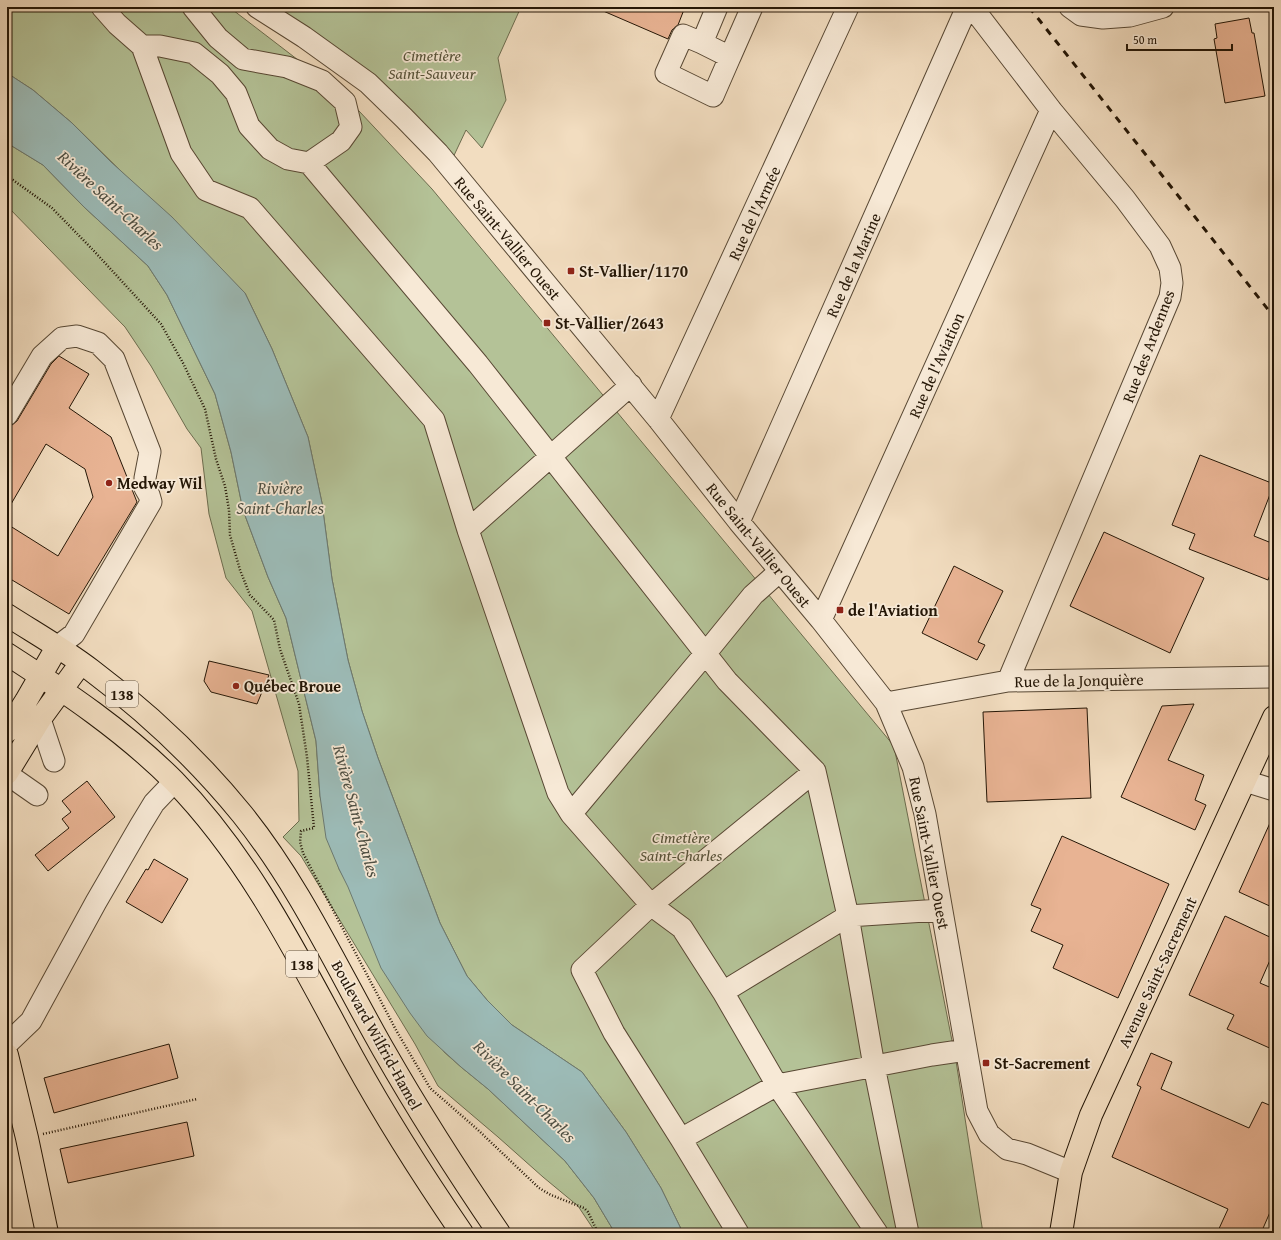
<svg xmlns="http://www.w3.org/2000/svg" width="1281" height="1240" font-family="'Gentium Book Plus',serif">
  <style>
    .green { fill: #b4c297; stroke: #6c6c4e }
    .water { fill: #9cbbb7; stroke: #6c7970 }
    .building { fill: #e8b393; stroke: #241606 }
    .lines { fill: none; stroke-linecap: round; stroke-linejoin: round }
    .minor-casing { stroke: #584834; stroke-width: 23 }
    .major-casing { stroke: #241606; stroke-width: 24 }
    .path { stroke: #241606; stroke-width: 2.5; stroke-dasharray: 1 2; stroke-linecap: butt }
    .minor { stroke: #f7e9d6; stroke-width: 21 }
    .major { stroke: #f2ddc0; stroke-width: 22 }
    .rail { stroke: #241606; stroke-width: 3; stroke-dasharray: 7 7; stroke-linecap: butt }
    .poi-dot { fill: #8f2418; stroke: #f7e9d6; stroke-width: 1.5 }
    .labels { text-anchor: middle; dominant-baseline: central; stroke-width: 3.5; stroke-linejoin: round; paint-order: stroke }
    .shield { fill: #f7e9d6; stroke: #635544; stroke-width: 1 }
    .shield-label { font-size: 15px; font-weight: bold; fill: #241606 }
    .park-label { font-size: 16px; font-style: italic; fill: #565239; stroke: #f7e9d6 }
    .street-label { font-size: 16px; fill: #241606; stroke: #f7e9d6 }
    .poi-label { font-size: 16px; font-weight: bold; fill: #241606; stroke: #f7e9d6; text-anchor: start }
    .water-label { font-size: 17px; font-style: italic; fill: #4e5044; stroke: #f7e9d6 }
  </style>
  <rect width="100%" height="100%" fill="#f2ddc0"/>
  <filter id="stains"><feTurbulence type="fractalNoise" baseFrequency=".005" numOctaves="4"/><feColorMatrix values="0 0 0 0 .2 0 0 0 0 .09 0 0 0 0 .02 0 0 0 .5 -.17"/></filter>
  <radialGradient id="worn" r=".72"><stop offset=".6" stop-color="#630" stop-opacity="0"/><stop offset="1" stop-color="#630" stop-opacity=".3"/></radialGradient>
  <!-- green -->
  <path class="green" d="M7,7h222l116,89 87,93 462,557 62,315 27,172h-300l-22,-45 -35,-56 -44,-60 -70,-47 -25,-25 -20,-24 -27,-53 -62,-165 -16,-47 -14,-51 -16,-81 -10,-76 -14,-66 -36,-88 -27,-56 -173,-170 -39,-33 -26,-17z
    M257,7h264l-23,51 8,42 -24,48 -16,-18 -17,36 -11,-13z
    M7,143l36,22 41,42 64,59 19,29 48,99 16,58 12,58 25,67 18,41 30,123 4,55 19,73 105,183 17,15 27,22 77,72 29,37 21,35h-19l-18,-27 -35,-29 -45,-40 -60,-51 -23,-42 -114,-188 -18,-19 16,-16 -1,-50 -46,-160 -26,-33 -17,-64 -8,-66 -14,-19 -36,-63 -26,-39 -118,-121z"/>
  <!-- water -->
  <path class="water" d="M7,73l26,17 39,33 39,39 61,55 73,76 27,56 36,88 14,66 10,76 16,81 14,51 16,47 62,165 27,53 20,24 25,25 70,47 44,60 35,56 22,45h-68l-21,-35 -29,-37 -77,-72 -27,-22 -34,-31 -17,-23 -29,-45 -33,-81 -9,-18 -13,-31 -6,-42 -4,-55 -30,-123 -18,-41 -25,-67 -12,-58 -16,-58 -48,-99 -19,-29 -64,-59 -41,-42 -36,-22z"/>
  <!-- building -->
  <path class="building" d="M594,7h91l-7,18 -6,5 -4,9z
    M1249,18l3,15h2l11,63 -40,7 -11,-64 3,-1 -2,-14z
    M59,356l30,18 -20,34 42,29 26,65 -68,112 -62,-37v-53l51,32 35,-59 -8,-28 -39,-25 -39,67v-82l10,-8 34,-57z
    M1200,455l74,29 -20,52 20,8v20l-6,16 -79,-31 6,-15 -23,-9z
    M1104,532l100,46 -34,75 -100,-47z
    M954,566l49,25 -25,51 7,3 -8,15 -55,-27z
    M209,661l60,14 -12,29 -46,-12 -7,-11z
    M1194,704l-26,56 36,15 -9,25 11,5 -11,25 -74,-33 41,-91z
    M1087,708l4,90 -104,4 -4,-90z
    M87,781l28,36 -67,54 -13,-16 34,-27 -7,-9 9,-7 -9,-11z
    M1274,814v94l-35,-16z
    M1062,836l107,48 -51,114 -65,-30 10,-23 -32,-14 10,-22 -10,-4z
    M154,859l34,20 -26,44 -36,-21 20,-33 2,1z
    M1225,916l49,23v12l-14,32 14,6v61l-47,-21 7,-14 -45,-20z
    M169,1044l9,34 -124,35 -10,-35z
    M1151,1053l21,9 -11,27 88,39 13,-26 12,5v96l-13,30h-44l11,-24 -116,-52 29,-70 -4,-2z
    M187,1122l7,34 -126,27 -8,-34z"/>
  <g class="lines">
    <!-- minor casing -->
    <g class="minor-casing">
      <path id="minor" d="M102,7l15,17 25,22 39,107 25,37 44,18 184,212 34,110
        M193,7l25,31 25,21 44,8 35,14 23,21 6,25 -10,14 -32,22
        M257,7l47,30 64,46 36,35 34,35 220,266 81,103 82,98 65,83 27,64 12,47 52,297 12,23 18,15 20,5 44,18
        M717,7l-15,36 28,14 22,-50
        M972,7l79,103 74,89 35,47 10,22 2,15 -2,14 -162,384
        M1070,7l11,8 22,3 27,-2 33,-9
        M702,43l-19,-8 -17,38 47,23 17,-39
        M142,46h18l34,7 26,21 16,19 13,33 21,23 18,10 21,4 169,201 249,317 88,90 33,145 26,150 34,167
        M7,415l35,-59 20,-18 15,-2 21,7 16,16 36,93 -5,26v10l4,7 2,7 -77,132 -17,13
        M658,419l190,-412
        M739,522l228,-515
        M780,571l-27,24 -48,59 -134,160 80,91 31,23 41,64 54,93 100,148
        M821,620l230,-510
        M886,703l122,-22 266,-4
        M40,719l14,42
        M7,774l30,21
        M1245,781l29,9
        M571,814l-13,-21 -90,-263 163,-145
        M723,992l125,-76 93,-6
        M7,1044l24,-23 65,-119 44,-76 14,-23 20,-21
        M681,1139l96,-54 155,-30 34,-5
        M738,1233l-57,-94 -67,-106 -32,-63 69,-65 164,-134"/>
    </g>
    <!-- major casing -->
    <g class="major-casing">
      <path id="major" d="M7,615c28,18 58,35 84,55 56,42 107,90 151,144 58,72 96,156 141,235 36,63 75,124 116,184
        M7,654c59,38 117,77 167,127 78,80 126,180 179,277 33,60 70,118 109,175
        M7,731l19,-30 31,-54
        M7,773l33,-54 41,-56
        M7,1055l20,83 20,95
        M1061,1233l10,-61 20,-57 183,-398"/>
    </g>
    <!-- path -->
    <path class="path" d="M7,178l6,2 39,28 43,44 66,72 22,39 22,46 11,50 9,27 4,24 1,25 10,35 10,25 24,25 6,29 19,55 8,53 7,71 -13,3 -1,11 3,11 93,177 34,58 47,41 62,59 12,7 33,13 4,4 10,21
      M43,1134l154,-35"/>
    <!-- minor -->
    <use href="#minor" class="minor"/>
    <!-- major -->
    <use href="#major" class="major"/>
    <!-- rail -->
    <path class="rail" d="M1029,7l245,310"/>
  </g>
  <!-- markers -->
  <g class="poi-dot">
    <rect x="567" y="267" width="8" height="8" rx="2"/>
    <rect x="543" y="319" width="8" height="8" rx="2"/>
    <circle cx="109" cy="483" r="4"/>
    <rect x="836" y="606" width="8" height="8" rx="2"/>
    <circle cx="236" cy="686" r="4"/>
    <rect x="982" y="1059" width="8" height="8" rx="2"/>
  </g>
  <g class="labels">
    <!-- shield labels -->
    <g class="shield">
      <rect x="106" y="681" width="32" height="26" rx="3"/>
      <rect x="286" y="951" width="32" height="26" rx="3"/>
    </g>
    <g class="shield-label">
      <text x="122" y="694">138</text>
      <text x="302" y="964">138</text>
    </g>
    <!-- park labels -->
    <g class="park-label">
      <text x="432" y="55">Cimetière<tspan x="432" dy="18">Saint-Sauveur</tspan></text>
      <text x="681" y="837">Cimetière<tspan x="681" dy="18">Saint-Charles</tspan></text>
    </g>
    <!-- street labels -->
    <g class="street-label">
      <text transform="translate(754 213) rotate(-65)">Rue de l'Armée</text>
      <text transform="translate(508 238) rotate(50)">Rue Saint-Vallier Ouest</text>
      <text transform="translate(853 265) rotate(-66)">Rue de la Marine</text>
      <text transform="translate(1148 346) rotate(-69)">Rue des Ardennes</text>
      <text transform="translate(936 365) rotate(-66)">Rue de l'Aviation</text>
      <text transform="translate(759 545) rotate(51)">Rue Saint-Vallier Ouest</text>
      <text transform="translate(1079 680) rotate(-1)">Rue de la Jonquière</text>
      <text transform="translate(930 853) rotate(79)">Rue Saint-Vallier Ouest</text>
      <text transform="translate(1157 972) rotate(-65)">Avenue Saint-Sacrement</text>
      <text transform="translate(377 1035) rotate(61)">Boulevard Wilfrid-Hamel</text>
    </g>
    <!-- poi labels -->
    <g class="poi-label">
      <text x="579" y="271">St-Vallier/1170</text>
      <text x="555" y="323">St-Vallier/2643</text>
      <text x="117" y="483">Medway Wil</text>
      <text x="848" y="610">de l'Aviation</text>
      <text x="244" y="686">Québec Broue</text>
      <text x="994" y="1063">St-Sacrement</text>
    </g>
    <!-- water labels -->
    <g class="water-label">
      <text transform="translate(111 200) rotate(43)">Rivière Saint-Charles</text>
      <text x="280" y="487">Rivière<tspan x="280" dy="20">Saint-Charles</tspan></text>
      <text transform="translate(357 811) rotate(75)">Rivière Saint-Charles</text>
      <text transform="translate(525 1091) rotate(45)">Rivière Saint-Charles</text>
    </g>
  </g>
  <!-- margin -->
  <rect width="1281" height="1240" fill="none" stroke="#f2ddc0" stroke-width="24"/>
  <rect x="8" y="8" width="1265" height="1224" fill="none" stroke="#241606" stroke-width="2"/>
  <rect x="12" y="12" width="1257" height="1216" fill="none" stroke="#241606"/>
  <!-- scale -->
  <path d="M1127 44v6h105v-6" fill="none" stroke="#241606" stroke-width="2"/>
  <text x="1133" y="44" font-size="12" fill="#241606" stroke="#f7e9d6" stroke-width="3" paint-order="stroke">50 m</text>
  <rect width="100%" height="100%" filter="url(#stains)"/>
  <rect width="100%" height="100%" fill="url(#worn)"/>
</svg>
